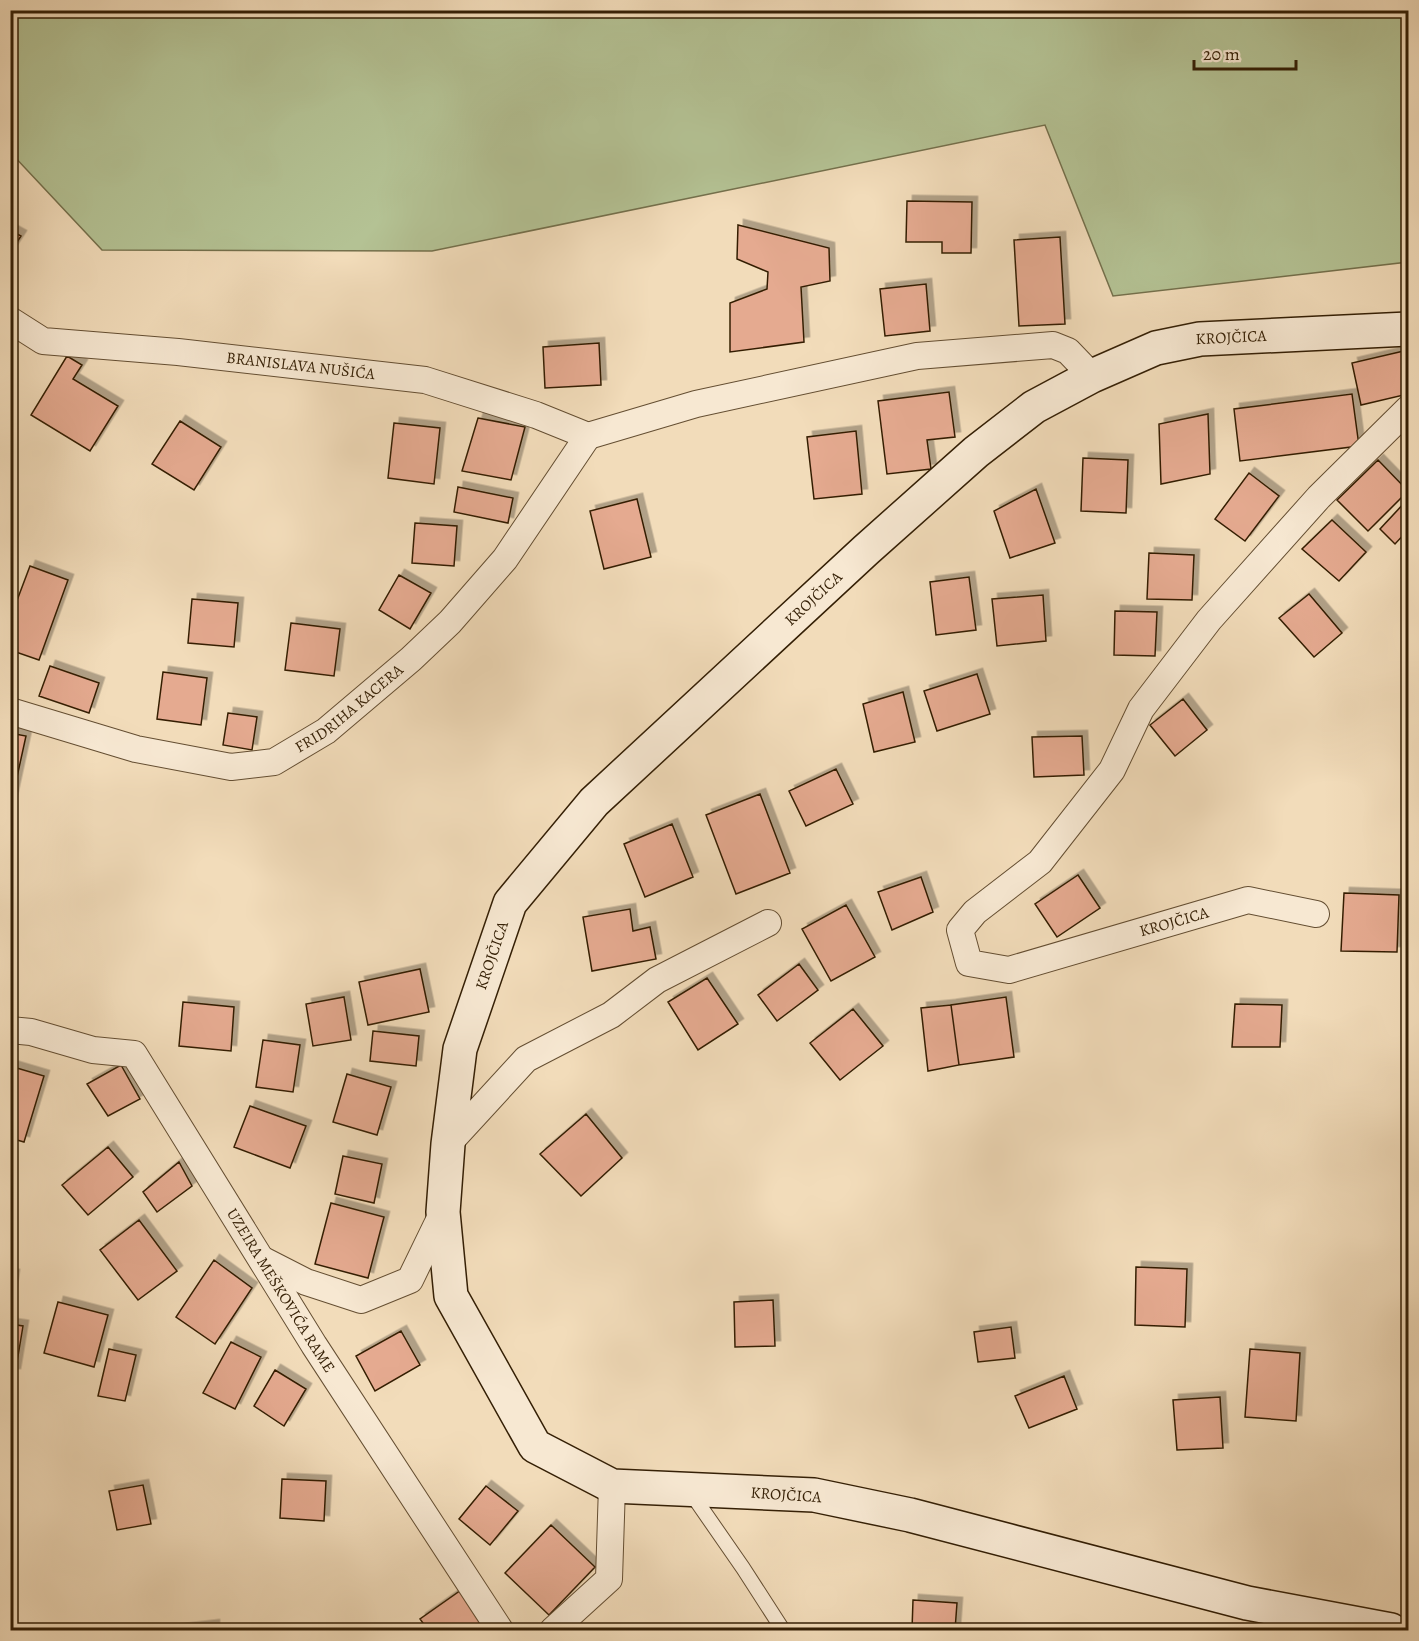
<svg xmlns="http://www.w3.org/2000/svg" width="1419" height="1641" font-family="Alegreya,serif">
  <style>
    .green { fill: #b4c294; stroke: #74704c; stroke-width: 1.5 }
    .building { fill: #e5aa90; stroke: #341f05; stroke-width: 1.5; filter: url(#shadow) }
    .lines { fill: none; stroke-linecap: round; stroke-linejoin: round }
    .lane-casing { stroke: #644e32; stroke-width: 16 }
    .street-casing { stroke: #644e32; stroke-width: 28 }
    .secondary-casing { stroke: #341f05; stroke-width: 36 }
    .lane { stroke: #f7e8d2; stroke-width: 14 }
    .street { stroke: #f7e8d2; stroke-width: 26 }
    .secondary { stroke: #f7e8d2; stroke-width: 33 }
    .labels { text-anchor: middle; dominant-baseline: central; stroke-width: 6; stroke-linejoin: round; paint-order: stroke }
    .street-label { font-size: 16px; fill: #341f05; stroke: #f7e8d2 }
  </style>
  <defs>
    <filter id="shadow"><feDropShadow dx="5.5" dy="-5.5" stdDeviation="0" flood-color="#0004"/></filter>
  </defs>
  <rect width="100%" height="100%" fill="#f2dcba"/>
  <filter id="stains"><feTurbulence type="fractalNoise" baseFrequency=".00333" numOctaves="4"/><feColorMatrix values="0 0 0 0 .2 0 0 0 0 .09 0 0 0 0 .02 0 0 0 .5 -.17"/></filter>
  <radialGradient id="worn" r=".72"><stop offset=".6" stop-color="#630" stop-opacity="0"/><stop offset="1" stop-color="#630" stop-opacity=".3"/></radialGradient>
  <!-- green -->
  <path class="green" d="M10,11h1398v115l-3,2 3,6v128l-295,34 -68,-171 -613,126 -330,-1 -91,-97z"/>
  <!-- building -->
  <path class="building" d="M907,201l65,1 -1,51h-29v-11h-36z
    M738,225l91,23 1,33 -29,6 3,55 -74,10v-49l37,-14 1,-17 -31,-13z
    M10,230l11,6 -11,17z
    M1060,237l5,87 -46,2 -5,-86z
    M926,284l4,47 -45,5 -5,-47z
    M599,343l2,42 -56,3 -2,-41z
    M1408,350v44l-47,11 -9,-42z
    M67,356l15,9 -9,14 45,27 -28,45 -59,-36z
    M949,392l6,45 -28,3 4,29 -44,5 -9,-73z
    M1352,394l7,52 -119,15 -6,-52z
    M1208,414l2,60 -49,10 -2,-60z
    M478,418l47,9 -14,53 -49,-9z
    M180,421l41,26 -27,43 -42,-26z
    M394,423l46,5 -6,56 -46,-6z
    M856,431l6,63 -48,5 -7,-62z
    M1083,458l45,2 -2,53 -45,-2z
    M1378,460l30,31 -40,40 -31,-31z
    M1249,473l30,23 -34,45 -30,-22z
    M458,487l55,11 -5,25 -54,-11z
    M1036,489l19,54 -45,15 -16,-47z
    M637,499l14,58 -47,12 -14,-58z
    M1408,499v31l-13,14 -15,-15z
    M1332,520l34,32 -27,29 -37,-32z
    M415,523l42,3 -3,40 -42,-3z
    M1149,553l45,2 -2,45 -45,-1z
    M30,566l38,14 -29,80 -29,-10v-31z
    M399,575l32,18 -21,36 -31,-19z
    M969,577l7,53 -40,5 -6,-53z
    M1309,594l33,39 -28,24 -35,-39z
    M1043,595l3,46 -49,5 -5,-47z
    M192,599l46,4 -4,44 -46,-4z
    M1115,611l42,1 -2,44 -41,-1z
    M291,623l49,6 -6,47 -49,-6z
    M50,666l49,17 -10,30 -50,-17z
    M163,672l44,6 -6,47 -44,-6z
    M977,674l13,40 -53,17 -13,-40z
    M903,692l12,50 -41,10 -11,-48z
    M1183,699l24,31 -32,26 -25,-31z
    M228,713l29,4 -5,33 -29,-5z
    M10,733l16,3 -16,73z
    M1082,736l2,39 -50,2 -2,-40z
    M836,769l17,35 -47,22 -17,-35z
    M760,794l30,79 -54,21 -30,-79z
    M672,824l21,53 -48,20 -21,-53z
    M1078,875l22,33 -43,29 -22,-33z
    M921,877l12,35 -41,18 -14,-38z
    M1344,893l55,2 -2,57 -56,-1z
    M846,905l29,52 -44,24 -29,-52z
    M630,909l3,22 17,-4 6,32 -64,12 -9,-54z
    M799,964l19,26 -41,31 -19,-26z
    M420,969l9,43 -61,13 -9,-43z
    M707,978l31,46 -40,26 -30,-48z
    M344,997l7,43 -38,6 -7,-42z
    M1006,997l8,60 -55,8 -8,-60z
    M183,1002l51,5 -3,44 -52,-5z
    M1235,1004l47,1 -2,42h-48z
    M951,1005l8,60 -31,6 -7,-63z
    M853,1009l30,37 -43,34 -30,-37z
    M373,1031l46,5 -3,30 -46,-5z
    M263,1040l37,5 -7,47 -37,-5z
    M121,1065l19,34 -32,17 -21,-32z
    M10,1066l34,10 -20,66 -14,-4z
    M347,1074l44,13 -14,48 -44,-13z
    M250,1106l56,20 -16,42 -56,-21z
    M586,1114l36,44 -41,38 -41,-42z
    M108,1147l25,30 -45,38 -26,-30z
    M343,1156l39,8 -8,39 -39,-9z
    M179,1162l13,24 -35,26 -14,-20z
    M331,1203l53,14 -16,61 -53,-14z
    M139,1220l38,51 -39,29 -38,-50z
    M214,1260l38,28 -37,56 -39,-27z
    M1136,1267l51,2 -2,58 -50,-2z
    M10,1275h4l-4,27z
    M773,1300l2,46 -40,1 -1,-45z
    M58,1302l50,13 -14,52 -50,-14z
    M10,1324l13,2 -8,48h-5z
    M1011,1327l4,31 -37,4 -4,-30z
    M401,1331l19,34 -45,26 -19,-35z
    M231,1342l30,15 -26,52 -32,-16z
    M109,1349l27,6 -11,46 -27,-5z
    M1250,1349l50,4 -4,68 -51,-4z
    M275,1370l31,19 -22,37 -30,-20z
    M1064,1376l13,33 -48,19 -14,-32z
    M1220,1397l3,51 -46,2 -4,-50z
    M282,1479l44,2 -2,40 -44,-3z
    M143,1485l8,39 -34,6 -8,-39z
    M486,1486l32,25 -28,34 -31,-26z
    M551,1525l44,42 -46,48 -44,-42z
    M464,1588l25,36 -10,6h-51l-8,-11z
    M913,1600l44,3 -2,27h-43z
    M214,1625v5h-42z"/>
  <g class="lines">
    <!-- lane casing -->
    <g class="lane-casing">
      <path id="lane" d="M691,1493l52,75 40,62"/>
    </g>
    <!-- street casing -->
    <g class="street-casing">
      <g id="street">
        <path id="s1" d="M10,320l33,21 135,11 247,28 111,35 52,21"/>
        <path d="M588,436l108,-32 221,-48 136,-11 15,6 24,25"/>
        <path id="s2" d="M10,711l126,38 95,18 43,-5 52,-31 85,-72 39,-37 55,-63 83,-123"/>
        <path d="M1316,914l-68,-14 -239,70 -40,-7 -9,-33 15,-18 65,-50 72,-92 29,-61 68,-89 110,-123 89,-88"/>
        <path id="s3" d="M10,1030l21,2 62,18 41,4 180,291 186,285"/>
        <path d="M448,1144l78,-85 85,-44 46,-35 111,-57"/>
        <path d="M263,1260l43,22 55,18 49,-20 33,-68"/>
        <path d="M553,1630l56,-51 3,-93"/>
      </g>
    </g>
    <!-- secondary casing -->
    <g class="secondary-casing">
      <g id="secondary">
        <path id="s4" d="M1391,1630l-144,-27 -337,-88 -96,-20 -202,-9 -77,-40 -84,-150 -8,-84 5,-68 12,-95 50,-146 84,-101 272,-252 110,-98 58,-45 58,-31 64,-28 44,-9 208,-10"/>
      </g>
    </g>
    <!-- lane -->
    <use href="#lane" class="lane"/>
    <!-- street -->
    <use href="#street" class="street"/>
    <!-- secondary -->
    <use href="#secondary" class="secondary"/>
  </g>
  <g class="labels">
    <!-- street labels -->
    <g class="street-label">
      <text stroke="none"><textPath href="#s4" startOffset="2391">KROJČICA</textPath></text>
      <text stroke="none"><textPath href="#s1" startOffset="298">BRANISLAVA NUŠIĆA</textPath></text>
      <text stroke="none"><textPath href="#s4" startOffset="1887">KROJČICA</textPath></text>
      <text stroke="none"><textPath href="#s2" startOffset="364">FRIDRIHA KACERA</textPath></text>
      <text transform="translate(1174 922) rotate(-16)">KROJČICA</text>
      <text stroke="none"><textPath href="#s4" startOffset="1401">KROJČICA</textPath></text>
      <text stroke="none"><textPath href="#s3" startOffset="405">UZEIRA MEŠKOVIĆA RAME</textPath></text>
      <text transform="translate(786 1495) rotate(4)">KROJČICA</text>
    </g>
  </g>
  <!-- margin -->
  <rect width="1419" height="1641" fill="none" stroke="#f2dcba" stroke-width="36"/>
  <rect x="12" y="12" width="1395" height="1617" fill="none" stroke="#341f05" stroke-width="3"/>
  <rect x="18" y="18" width="1383" height="1605" fill="none" stroke="#341f05" stroke-width="1.5"/>
  <!-- scale -->
  <path d="M1194 60v9h102v-9" fill="none" stroke="#341f05" stroke-width="3"/>
  <text x="1203" y="60" font-size="18" fill="#341f05" stroke="#f7e8d2" stroke-width="4.5" paint-order="stroke">20 m</text>
  <rect width="100%" height="100%" filter="url(#stains)"/>
  <rect width="100%" height="100%" fill="url(#worn)"/>
</svg>
